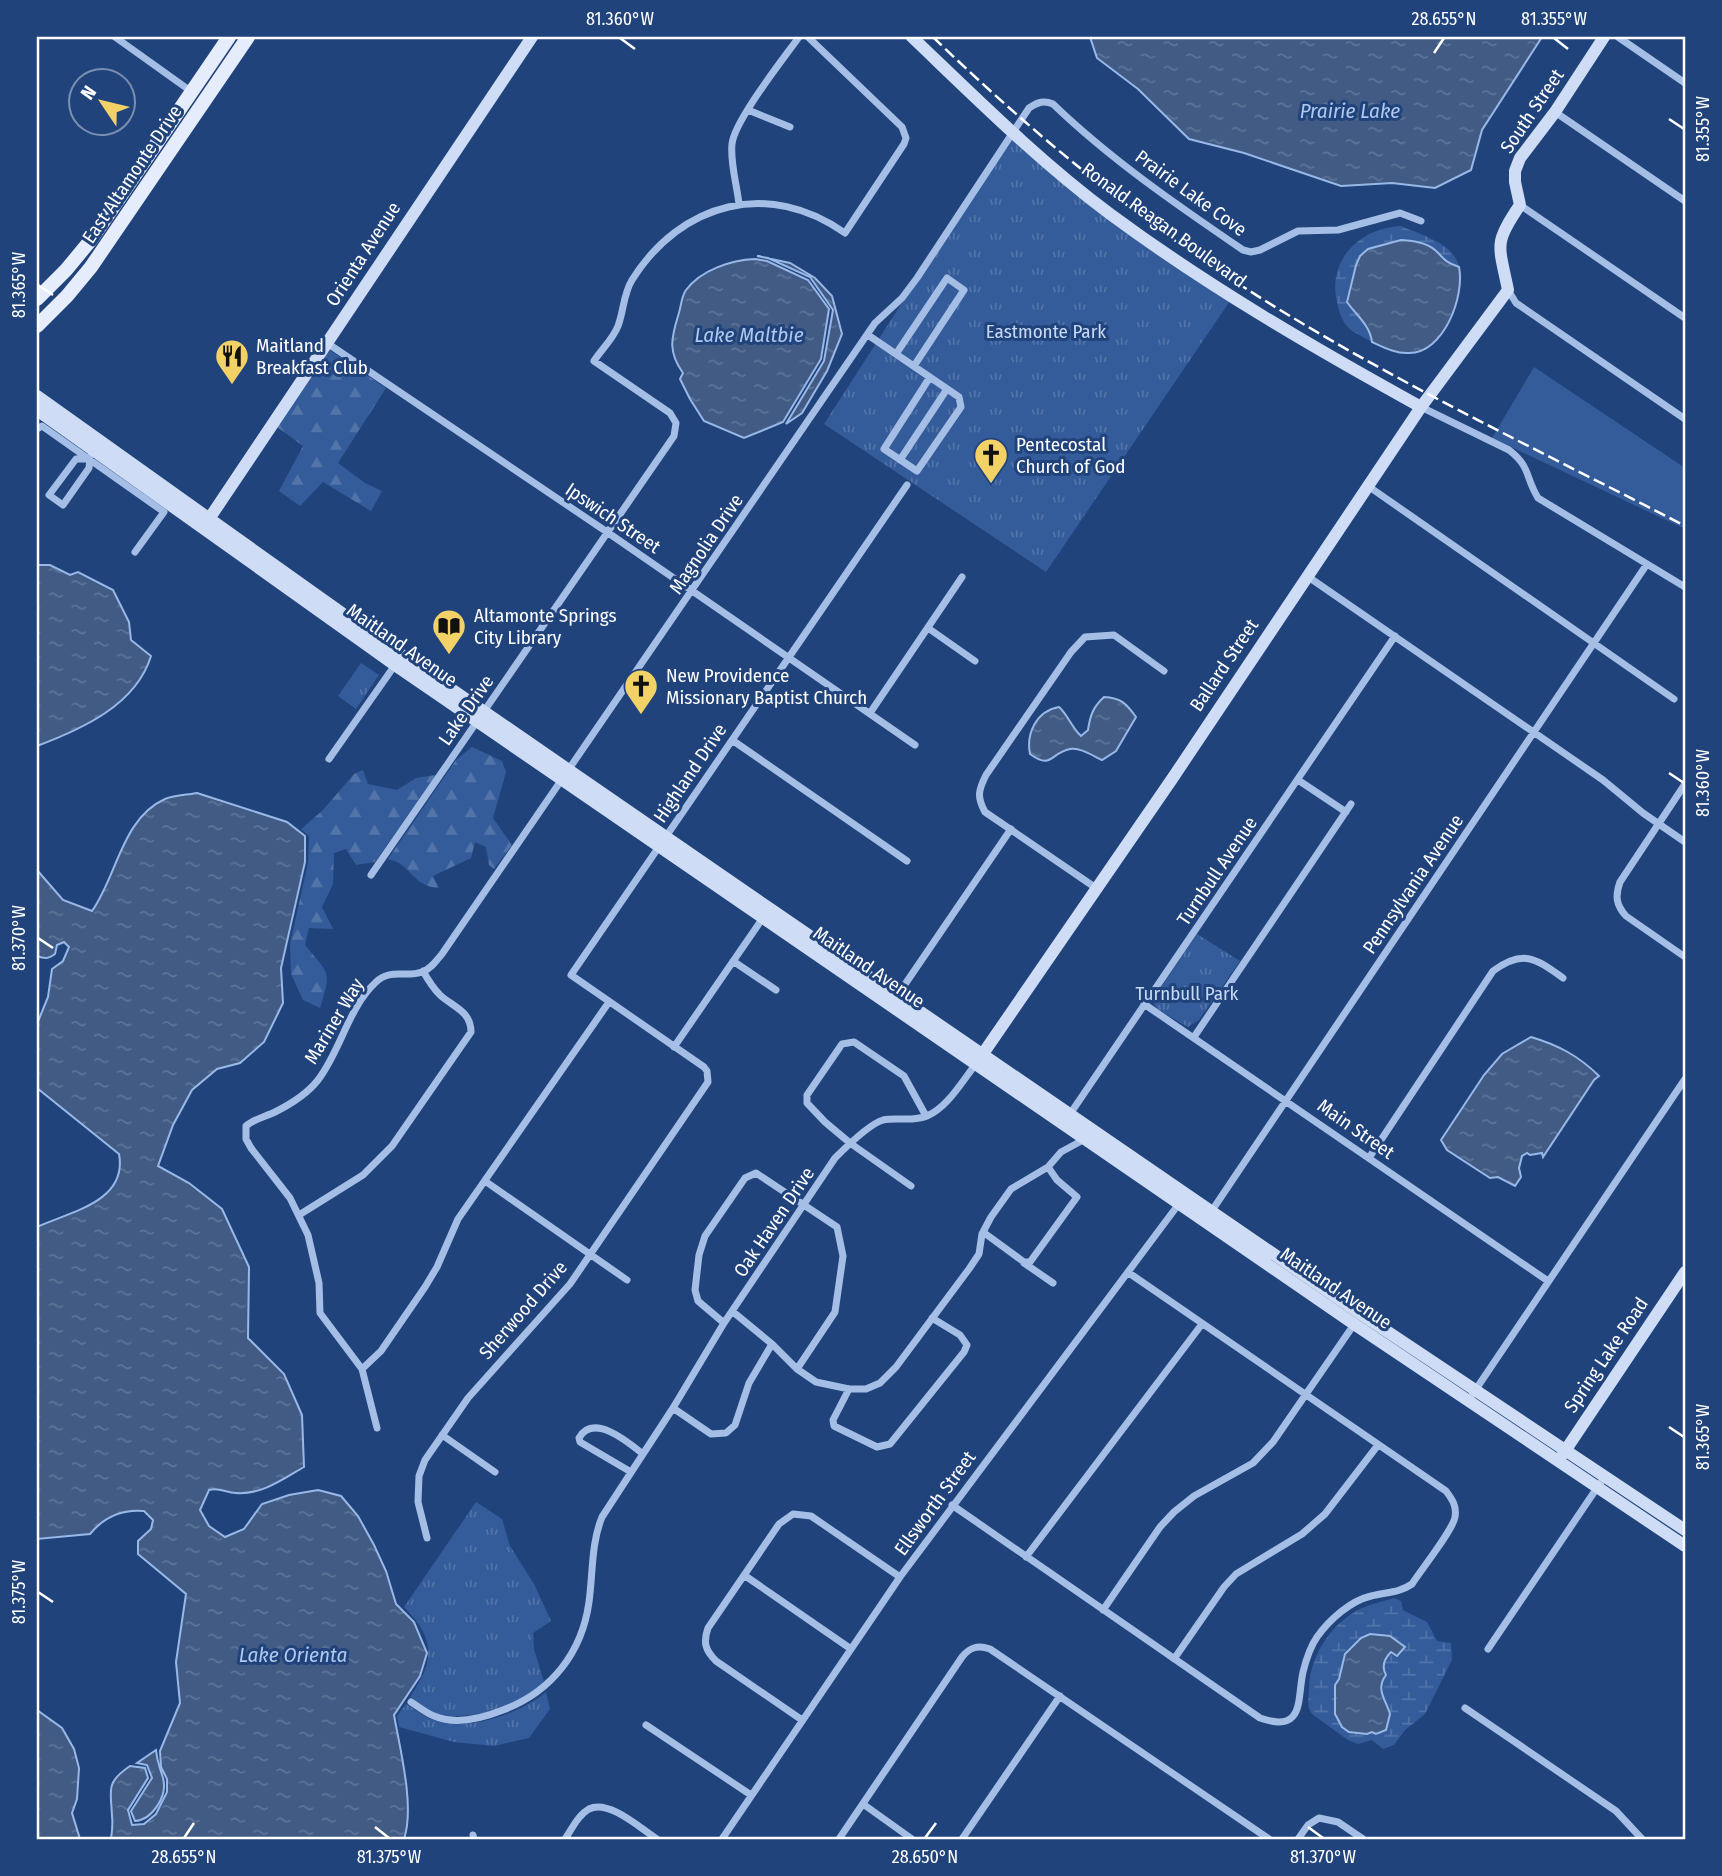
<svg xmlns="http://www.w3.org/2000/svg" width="1722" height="1876" font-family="'Fira Sans Condensed',sans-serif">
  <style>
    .grass { fill: #345c9a }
    .forest { fill: url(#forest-firs) }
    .wetland { fill: url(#wetland-marsh); fill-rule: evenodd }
    .park { fill: url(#park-tufts) }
    .water { fill: url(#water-ripples); stroke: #98b8e7; stroke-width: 2 }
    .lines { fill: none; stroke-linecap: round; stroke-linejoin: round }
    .street { stroke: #a4bee6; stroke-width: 7 }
    .secondary { stroke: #ceddf5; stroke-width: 12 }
    .primary { stroke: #e5edfd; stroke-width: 14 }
    .rail { stroke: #fff; stroke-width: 2.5; stroke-dasharray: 12 5; stroke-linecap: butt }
    .ticks { fill: none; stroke: #fff; stroke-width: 2.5 }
    .labels { text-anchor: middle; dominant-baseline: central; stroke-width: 6; stroke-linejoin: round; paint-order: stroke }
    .street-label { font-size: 19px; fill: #fff; stroke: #21437c }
    .park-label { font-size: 19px; fill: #c7d9f5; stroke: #21437c }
    .poi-label { font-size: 19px; fill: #fff; stroke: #21437c; text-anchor: start }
    .water-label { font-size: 21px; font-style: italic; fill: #afc8ee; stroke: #21437c }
    .neatline { fill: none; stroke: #fff; stroke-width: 2.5 }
    .ticks-label { font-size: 18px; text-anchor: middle; fill: #fff }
  </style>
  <defs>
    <pattern id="forest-firs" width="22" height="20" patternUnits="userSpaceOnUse" patternTransform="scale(1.75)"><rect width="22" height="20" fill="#345c9a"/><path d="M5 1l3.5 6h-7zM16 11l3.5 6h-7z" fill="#5274a9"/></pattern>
    <pattern id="wetland-marsh" width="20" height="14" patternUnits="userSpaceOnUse" patternTransform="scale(1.75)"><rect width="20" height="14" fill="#345c9a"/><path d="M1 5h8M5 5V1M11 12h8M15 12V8" fill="none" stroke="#5274a9"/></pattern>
    <pattern id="park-tufts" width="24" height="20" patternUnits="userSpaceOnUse" patternTransform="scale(1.75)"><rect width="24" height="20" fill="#345c9a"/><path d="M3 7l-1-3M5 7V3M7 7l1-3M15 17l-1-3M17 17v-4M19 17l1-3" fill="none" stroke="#5274a9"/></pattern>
    <pattern id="water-ripples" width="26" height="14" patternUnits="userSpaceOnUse" patternTransform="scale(1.75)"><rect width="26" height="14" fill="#415b85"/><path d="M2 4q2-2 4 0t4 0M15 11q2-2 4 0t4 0" fill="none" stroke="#5e7497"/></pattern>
  </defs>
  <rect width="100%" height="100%" fill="#21437c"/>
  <!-- grass -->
  <path class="grass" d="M1534,367l151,101v61l-193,-91z"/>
  <!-- forest -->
  <path class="forest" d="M328,349l58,39 -48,75 27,20 17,8 -11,20 -48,-29 -23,24 -21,-15 24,-45 -26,-19z
    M472,747l30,14 4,11 -13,46 19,27 -18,24 -5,-4 -3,-18 -11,-5 -4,16 -38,18 6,12c-28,-2 -27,-24 -51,-29l68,-99z
    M363,770l5,14 29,6 19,-12 20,-3 -61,87 -19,3 -10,-16 -12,4 -1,31 -11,23 11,22 -24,-1 -4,17c24,30 27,24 15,63l-17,-8 -12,-26 -1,-30 18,-81 1,-27 -8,-7 21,-18 32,-37z"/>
  <!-- wetland -->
  <path class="wetland" d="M1401,226c20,9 53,17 58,41 -16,-5 -18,-15 -31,-21 -22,-11 -62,-4 -72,20 -4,9 -6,22 -9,32 4,16 22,25 25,44 -6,-4 -14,-7 -20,-11 -9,-7 -13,-18 -15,-29 -10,-42 23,-74 64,-76z
    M1394,1598l7,3 2,9 24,12 10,19 14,2 1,17 -27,54 -20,16 -11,15 -11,4 -11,-9 -14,4 -10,-4 -36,-26c-6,-8 -3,-16 -3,-26 1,-35 26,-70 58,-82 8,-3 18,-5 27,-8zM1365,1637l26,1 9,6 -5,10 -4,-2 -7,10 -3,23 1,14 7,9 -3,22 -23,4 -4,-2 -5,1c-8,-4 -17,-9 -19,-19 -4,-22 9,-67 30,-77z"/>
  <!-- park -->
  <path class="park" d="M1012,132l220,166 -186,274 -222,-148z
    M361,663l18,12 -23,34 -18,-13z
    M1197,934l43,27 -41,59 -11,7 -31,-18 -5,-8z
    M476,1502l26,17 8,27 24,38 17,37 -18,12 1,16 10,33c-21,24 -75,40 -106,32 -9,-3 -19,-11 -28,-17 25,-37 26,-57 -6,-90z
    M546,1692l4,17 -21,29 -35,8 -40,-4 -55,-15 -2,-11 9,-12c9,5 18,13 28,16 33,13 87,-7 112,-28z"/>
  <!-- water -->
  <path class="water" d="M1090,37h452l-60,93 -11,40 -36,18 -43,-5 -51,3 -97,-33 -55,-14 -51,-50 -41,-31z
    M1401,240c12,1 25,2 34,10 10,9 9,12 24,17 6,29 -15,86 -50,86 -13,1 -26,-6 -37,-11 -2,-17 -16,-27 -25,-40l9,-37 4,-9 8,-7z
    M757,256l33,7 25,15 17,18 10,38 -15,37 -25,42 -16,11 38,-63 9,-51 -23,-33 -42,-19z
    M755,259l12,2 41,19 21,29 -8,50 -38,63 -39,16 -40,-17 -14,-22 -10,-20 3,-6c-15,-21 -12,-34 -5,-57 3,-8 3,-19 8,-26 15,-20 45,-30 69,-31z
    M37,565h13l20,10 8,-3 35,18 16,32 2,18 20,16c-15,49 -69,73 -114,90z
    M1104,697c17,1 22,6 32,20l-20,34 -14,9c-9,-4 -22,-13 -32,-11 -20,4 -18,21 -40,5 -4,-20 6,-43 29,-47 9,8 13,21 22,29l7,-6c2,-14 5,-23 16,-33z
    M197,793l90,29 18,14v26l-24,106 2,35 -19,39 -24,21 -23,6 -25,21 -19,35 -15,41 31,17 33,26 27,58 -1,71 36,36 18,41 2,52c-21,12 -42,28 -68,26 -10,0 -16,-6 -27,-3l-9,20 9,16 16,11 19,-8 18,-25 27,-9 29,-5 23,6 17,20 16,29 12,26 10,33 18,18 13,31 -7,23 -26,39c6,34 21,92 10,124h-293c1,-7 2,-16 1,-23 -1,-26 -7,-33 18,-50l15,2 3,10 -20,32 4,15 12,-1 12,-10 11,-22v-13l-6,-12 -1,-16 20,-48 -4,-41 10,-68 -48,-40v-13l13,-12 2,-9 -9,-9c-23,-2 -40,6 -54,23l-53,5v-312c32,-15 91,-25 82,-73l-82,-66v-64l11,-27 4,-28 11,-8 6,-14 -5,-5 -7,3 -2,9c-7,5 -10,5 -18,2v-86l26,30 29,11c25,-35 30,-93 73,-112 10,-4 22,-4 32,-6z
    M1531,1037c27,8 48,19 68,39l-5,4 -51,77 -1,-4 -12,2 -3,-2 -5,3 -3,12 2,9 -6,9 -17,-9 -8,1 -43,-28 -6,-10 43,-65 18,-21z
    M1370,1634l20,2 15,11 -8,9 -6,-4c-7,7 -10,14 -5,23 -11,14 0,25 4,39l-4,16 -10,4 -4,-2 -5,2 -18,-2 -7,-5 -7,-13v-29l4,-6 6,-25 16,-16z
    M37,1710l25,18 12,21 5,19 -2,31 -5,14 8,26h-43z
    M156,1750c1,13 4,17 7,28 5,18 -11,42 -28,43l-4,-10 21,-33 -5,-13 -10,-2z"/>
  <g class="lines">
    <!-- street -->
    <path class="street" d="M115,37l77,55
      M1618,37l67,46
      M748,110l42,17
      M1555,112l130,89
      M739,204c-2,-19 -9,-41 -7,-60 2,-23 52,-86 67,-107
      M1520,205l165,113
      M1508,290l8,13 169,116
      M868,335l91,62 2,10 -44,64 -33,-22 46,-72
      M327,343l280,189 308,213
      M896,354l51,-76 17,12 -50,76
      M1421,407l88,43c22,17 16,27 29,48l147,89
      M37,429l5,-3 122,86 -29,40
      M88,459h-12l-27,36 14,10 26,-37 1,-11
      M900,460l47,-71
      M1368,486l306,213
      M1307,576l296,204 40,33 42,29
      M928,628l47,33
      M870,713l92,-136
      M732,740l175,121
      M329,759l66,-94
      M1298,780l48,32
      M1685,784l-65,98c-5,14 -4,23 6,34l59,41
      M371,875l303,-439 2,-13 -6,-10 -76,-52c7,-11 19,-22 24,-35 6,-16 5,-31 14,-46 49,-78 137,-101 213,-47l59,-89 2,-6 -4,-11 -94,-90
      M1096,888l-111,-76c-8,-15 -7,-21 1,-37l85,-123 14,-15 29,-2 50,36
      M733,961l43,29
      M897,996l114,-167
      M1144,1004l404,277
      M1194,1037l157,-233
      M674,1047l91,-132
      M1068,1117l327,-481
      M1369,1158l124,-187c30,-22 42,-13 70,7
      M485,1181l142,99
      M911,1186l-61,-43 -25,-21 -18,-19v-8l35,-51 12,-2 50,34 22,40
      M1211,1212l436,-648
      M299,1215l64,-40 29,-29 79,-114c0,-21 -18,-25 -31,-37 -7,-7 -12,-15 -17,-24
      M983,1232l41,30h6l47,-65 -20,-17 -9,-13
      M1024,1263l29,20
      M732,1311l40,33 25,25 19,13 33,7h17l14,-6 16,-16 73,-98 10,-15 3,-20 9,-17 20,-28 37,-22 13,-15 24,-13
      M724,1323l-26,-22 -3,-11 4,-35 6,-19 40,-58 11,-5 81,54 6,29 -8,56 -38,57
      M362,1369l19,-18 44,-64 12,-20 21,-48 151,-217
      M849,1389l-16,31 1,6 43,21 13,-3 74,-92 3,-7 -7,-10 -28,-17
      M1468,1401l217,-322
      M673,1408l38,26 15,-1 9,-8 14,-42 23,-39
      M377,1428l-15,-59 -42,-56 -1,-30 -11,-48 -18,-37 -39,-50 -5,-9v-13c8,-7 19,-9 29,-14 16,-8 32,-18 43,-32 23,-30 30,-72 58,-98 14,-14 30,-4 46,-10 9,-3 14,-11 20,-18l433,-631 27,-25 15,-20 112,-170c9,-6 15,-8 24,-4 57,55 124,101 190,146l8,2 9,-2 38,-19 40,-1 62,-17 21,8
      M442,1435l53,37
      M631,1472l-51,-30 -1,-4c14,-25 48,3 64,16
      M952,1505l308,213c45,16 37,-19 43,-46 3,-12 7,-25 14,-35 12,-17 33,-36 54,-41 15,-4 28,-3 41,-12 9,-14 41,-54 43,-67 2,-11 -3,-18 -9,-26l-317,-218
      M427,1538l-9,-36 1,-26 6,-16 43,-62 102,-114 138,-202 -1,-11 -3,-4 -133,-92 336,-490
      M1026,1557l176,-233
      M744,1575l107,74
      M1103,1610l57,-83 14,-15 20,-16 59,-33 20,-21 82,-119
      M1488,1649l117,-173
      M1174,1659l50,-72 12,-13 66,-40 23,-20 53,-69
      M411,1702c8,5 15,11 23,14 21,9 49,2 69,-6 48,-18 79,-57 86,-108 4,-29 2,-58 13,-85l71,-109 51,-85 111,-165c11,-11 34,-34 48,-38 14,-3 30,2 44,-4 21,-9 35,-35 49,-52
      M1465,1708l151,103 26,28
      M802,1720l-86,-59c-11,-11 -13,-19 -8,-33l71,-104 14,-10 18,2 89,61
      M646,1725l105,70
      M863,1804l49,35
      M473,1835l1,4
      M565,1839c7,-10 13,-24 24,-30 20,-10 52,20 68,30
      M722,1839l178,-262 281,-376
      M839,1839l123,-182c8,-10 16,-12 28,-8l279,190
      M962,1839l98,-143
      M1298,1839l10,-14 11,-7 19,4 25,17"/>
    <!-- secondary -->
    <path class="secondary" d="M912,37c64,61 127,124 198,177 99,73 204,134 311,193
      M37,396l330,235 402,277 592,406 324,216
      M37,410l358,255 959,659 331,222
      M207,522l325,-485
      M980,1058l192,-279 249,-372 87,-117c-9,-45 -15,-46 12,-85l-5,-23v-11l5,-13 35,-46 49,-75
      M1563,1454l122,-182"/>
    <!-- primary -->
    <path class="primary" d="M37,299l29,-29 24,-29 139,-204
      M37,326l30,-30 24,-29 157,-230"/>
    <!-- rail -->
    <path class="rail" d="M933,37c95,92 197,177 309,249 141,91 295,163 443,240"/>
  </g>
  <!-- ticks -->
  <path class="ticks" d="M620,38l15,11M1554,38l14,11M1434,53l10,-15M1669,119l15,10M38,285l15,10M1669,773l15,10M38,938l15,10M1669,1427l15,10M38,1592l15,10M375,1827l14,11M1308,1827l15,11M184,1838l10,-15M925,1838l11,-15"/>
  <!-- icons -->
  <defs>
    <g id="restaurant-pin" transform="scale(1.75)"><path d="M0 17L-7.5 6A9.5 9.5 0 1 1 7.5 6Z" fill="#f2d266" stroke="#21437c"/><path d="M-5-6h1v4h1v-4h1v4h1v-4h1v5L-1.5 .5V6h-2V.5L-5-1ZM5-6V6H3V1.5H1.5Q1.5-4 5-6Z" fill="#111"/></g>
    <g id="church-pin" transform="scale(1.75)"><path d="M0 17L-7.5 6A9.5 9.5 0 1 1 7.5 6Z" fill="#f2d266" stroke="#21437c"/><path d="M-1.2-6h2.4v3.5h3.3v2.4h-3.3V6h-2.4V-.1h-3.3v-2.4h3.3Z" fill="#111"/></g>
    <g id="library-pin" transform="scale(1.75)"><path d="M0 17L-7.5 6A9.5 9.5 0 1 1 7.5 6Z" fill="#f2d266" stroke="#21437c"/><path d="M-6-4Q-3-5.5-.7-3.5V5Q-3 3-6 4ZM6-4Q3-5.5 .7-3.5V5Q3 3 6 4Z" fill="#111"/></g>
  </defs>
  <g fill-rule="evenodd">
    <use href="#restaurant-pin" x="232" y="356"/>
    <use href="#church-pin" x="991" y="455"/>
    <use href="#library-pin" x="449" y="626"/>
    <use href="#church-pin" x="641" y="686"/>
  </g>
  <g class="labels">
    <!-- street labels -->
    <g class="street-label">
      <text transform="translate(1532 111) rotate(-56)">South Street</text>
      <text transform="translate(132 174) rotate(-56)">East Altamonte Drive</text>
      <text transform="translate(1191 193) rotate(36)">Prairie Lake Cove</text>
      <text transform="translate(1164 225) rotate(36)">Ronald Reagan Boulevard</text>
      <text transform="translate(363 254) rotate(-57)">Orienta Avenue</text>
      <text transform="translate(613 518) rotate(34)">Ipswich Street</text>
      <text transform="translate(706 544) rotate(-56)">Magnolia Drive</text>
      <text transform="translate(402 645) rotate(35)">Maitland Avenue</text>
      <text transform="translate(1224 665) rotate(-56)">Ballard Street</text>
      <text transform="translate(466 710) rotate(-55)">Lake Drive</text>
      <text transform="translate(690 773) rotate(-56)">Highland Drive</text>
      <text transform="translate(1217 871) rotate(-56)">Turnbull Avenue</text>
      <text transform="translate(1413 884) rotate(-56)">Pennsylvania Avenue</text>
      <text transform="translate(869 967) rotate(34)">Maitland Avenue</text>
      <text transform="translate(334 1021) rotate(-59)">Mariner Way</text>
      <text transform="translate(1356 1129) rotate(35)">Main Street</text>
      <text transform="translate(774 1222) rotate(-56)">Oak Haven Drive</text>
      <text transform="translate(1336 1288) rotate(34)">Maitland Avenue</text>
      <text transform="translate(523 1310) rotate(-49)">Sherwood Drive</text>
      <text transform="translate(1606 1355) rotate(-56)">Spring Lake Road</text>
      <text transform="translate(935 1503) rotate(-54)">Ellsworth Street</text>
    </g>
    <!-- park labels -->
    <g class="park-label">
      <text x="1046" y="331">Eastmonte Park</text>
      <text x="1187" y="993">Turnbull Park</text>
    </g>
    <!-- poi labels -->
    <g class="poi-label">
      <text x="256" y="345">Maitland<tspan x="256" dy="22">Breakfast Club</tspan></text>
      <text x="1016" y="444">Pentecostal<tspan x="1016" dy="22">Church of God</tspan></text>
      <text x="474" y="615">Altamonte Springs<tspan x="474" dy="22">City Library</tspan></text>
      <text x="666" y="675">New Providence<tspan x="666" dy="22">Missionary Baptist Church</tspan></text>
    </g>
    <!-- water labels -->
    <g class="water-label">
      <text x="1350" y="111">Prairie Lake</text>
      <text x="749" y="335">Lake Maltbie</text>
      <text x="293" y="1655">Lake Orienta</text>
    </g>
  </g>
  <!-- border -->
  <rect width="1722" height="1876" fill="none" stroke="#21437c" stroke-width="77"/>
  <!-- north arrow -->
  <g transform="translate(102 102) rotate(305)"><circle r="33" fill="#21437c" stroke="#7a8eb0" stroke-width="2"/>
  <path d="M0-5L12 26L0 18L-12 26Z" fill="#f2d266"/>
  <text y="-10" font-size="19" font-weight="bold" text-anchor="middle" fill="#ffffff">N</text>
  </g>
  <rect x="38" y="38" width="1646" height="1800" class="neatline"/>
  <g class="ticks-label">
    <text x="620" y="25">81.360°W</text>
    <text x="1444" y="25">28.655°N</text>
    <text x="1554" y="25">81.355°W</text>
    <text transform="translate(1703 129) rotate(-90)" y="6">81.355°W</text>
    <text transform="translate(19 285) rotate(-90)" y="6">81.365°W</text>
    <text transform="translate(1703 783) rotate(-90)" y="6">81.360°W</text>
    <text transform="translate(19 938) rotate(-90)" y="6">81.370°W</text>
    <text transform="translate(1703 1437) rotate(-90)" y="6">81.365°W</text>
    <text transform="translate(19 1592) rotate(-90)" y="6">81.375°W</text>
    <text x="184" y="1863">28.655°N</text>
    <text x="389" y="1863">81.375°W</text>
    <text x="925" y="1863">28.650°N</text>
    <text x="1323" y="1863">81.370°W</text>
  </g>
</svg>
